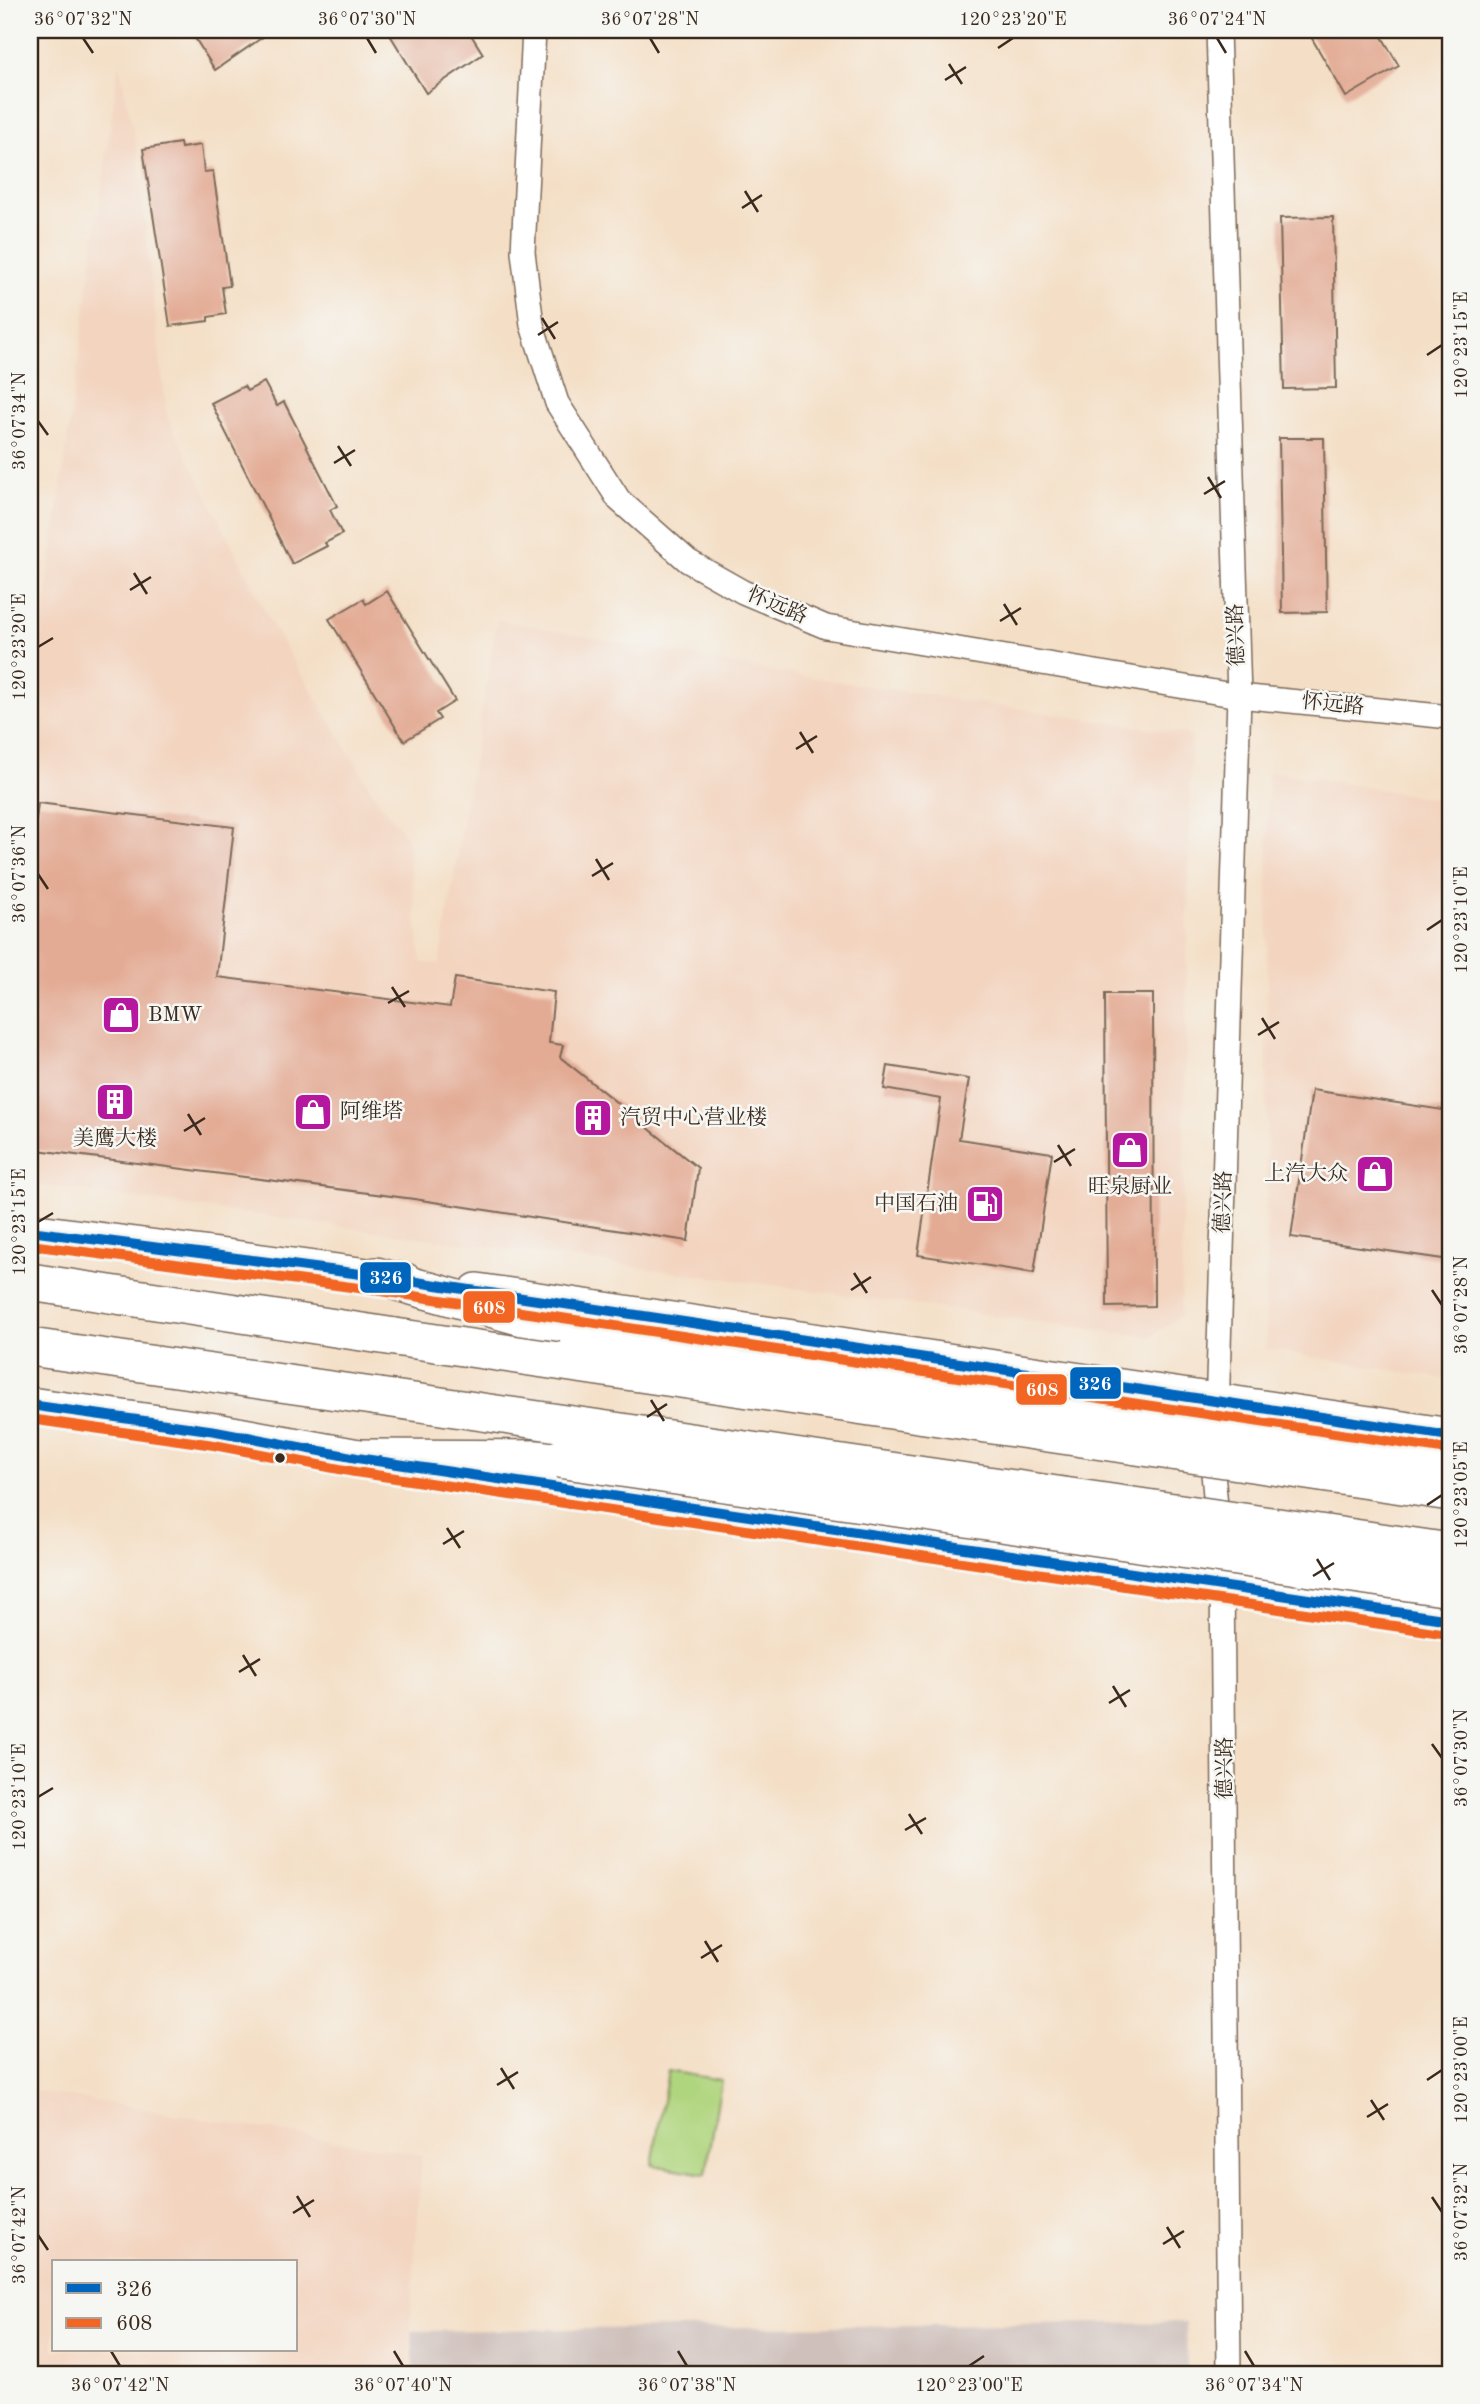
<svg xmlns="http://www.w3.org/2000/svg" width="1480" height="2404" font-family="'Old Standard TT','Noto Serif SC',serif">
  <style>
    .built { fill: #f3d4bf; fill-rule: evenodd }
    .industrial { fill: #cfc0bb }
    .green { fill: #b0d57f; stroke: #76804e; stroke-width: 2 }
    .building { fill: #e3ab94 }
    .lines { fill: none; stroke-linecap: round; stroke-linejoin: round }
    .minor-casing { stroke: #7c6959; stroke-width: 26 }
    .primary-casing { stroke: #7c6959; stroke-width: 38 }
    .trunk-casing { stroke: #7c6959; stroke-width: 40 }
    .minor { stroke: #fff; stroke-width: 23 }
    .primary { stroke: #fff; stroke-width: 35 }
    .trunk { stroke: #fff; stroke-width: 37 }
    .trunk-bridge-casing { stroke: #7c6959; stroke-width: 40; stroke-linecap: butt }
    .trunk-bridge { stroke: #fff; stroke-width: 37 }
    .bus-1-casing { stroke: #f6f6f2; stroke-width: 16 }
    .bus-2-casing { stroke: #f6f6f2; stroke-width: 16 }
    .bus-1 { stroke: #0065bd; stroke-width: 10 }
    .bus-2 { stroke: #f26522; stroke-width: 10 }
    .ticks { fill: none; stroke: #3b2a1e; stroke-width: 2.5 }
    .bus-dot { fill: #3b2a1e; stroke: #f6f6f2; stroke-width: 2.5 }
    .labels { text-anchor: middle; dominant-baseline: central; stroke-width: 5; stroke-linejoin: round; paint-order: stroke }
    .street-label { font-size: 21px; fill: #3b2a1e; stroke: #f6f6f2 }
    .poi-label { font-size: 21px; fill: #3b2a1e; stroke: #f6f6f2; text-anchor: start }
    .line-badge { stroke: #f6f6f2; stroke-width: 2.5 }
    .badge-label { font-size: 19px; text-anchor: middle; font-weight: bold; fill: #fff }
    .neatline { fill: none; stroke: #3b2a1e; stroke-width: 2.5 }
    .ticks-label { font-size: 18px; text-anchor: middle; fill: #3b2a1e }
  </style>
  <rect width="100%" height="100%" fill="#f6f6f2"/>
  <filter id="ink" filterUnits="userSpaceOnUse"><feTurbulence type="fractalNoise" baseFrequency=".0143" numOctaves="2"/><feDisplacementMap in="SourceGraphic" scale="14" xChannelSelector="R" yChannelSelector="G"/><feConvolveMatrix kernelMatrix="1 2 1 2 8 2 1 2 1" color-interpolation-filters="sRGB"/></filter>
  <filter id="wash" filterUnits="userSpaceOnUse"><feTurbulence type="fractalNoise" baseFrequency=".00686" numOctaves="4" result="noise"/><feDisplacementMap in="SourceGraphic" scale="28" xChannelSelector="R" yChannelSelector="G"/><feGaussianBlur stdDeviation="1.57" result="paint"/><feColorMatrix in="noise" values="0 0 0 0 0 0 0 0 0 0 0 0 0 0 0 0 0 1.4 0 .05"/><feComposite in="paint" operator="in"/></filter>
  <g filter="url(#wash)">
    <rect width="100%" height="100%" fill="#f4dfc6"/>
    <!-- built -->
    <path class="built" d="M119,62l17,83 31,272 107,211 103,171 30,39 14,124 18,2 58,-344 273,51 421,64 -10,580 -30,22 -1121,-153v-468z
      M1268,771l182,30v579l-184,-31z
      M35,2091l387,64 -15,219h-377v-157zM54,2262h242v88h-242z"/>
    <!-- industrial -->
    <path class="industrial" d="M1186,2322l1,52h-774l-1,-43z"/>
    <!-- green -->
    <path class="green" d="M668,2071l53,9 -15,94 -54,-9z"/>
    <g id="blocks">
      <!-- building -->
      <path class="building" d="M190,30h83l-58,40z
        M387,30h81l15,24 -57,39z
        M1307,30h71l21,36 -53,31z
        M180,143l1,5 20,-3 3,27 9,-1 17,115 -8,1 4,27 -18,3v4l-38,5 -27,-177z
        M1333,217l3,171 -52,1 -4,-171z
        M264,382l13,24 7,-4 53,104 -7,4 12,24 -17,9 2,3 -35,18 -81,-161 33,-17 3,5z
        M1279,438h45l3,174 -45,1z
        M387,591l68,110 -19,12 4,6 -36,22 -75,-122 34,-20 3,5z
        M38,803l196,24 -17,150 233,30 5,-29 99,14 -5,51 14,2 -3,12 138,111 -10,73 -274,-42 -384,-50v-279z
        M1105,994h48l1,312 -47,1z
        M888,1066l81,13 -10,60 93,14 -18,120 -116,-18 23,-156 -57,-10z
        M1312,1090l138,21v149l-159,-23z"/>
    </g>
  </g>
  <g filter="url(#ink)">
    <use href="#blocks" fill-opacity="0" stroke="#7c6959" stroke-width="2"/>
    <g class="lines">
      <!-- minor casing -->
      <g class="minor-casing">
        <path id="minor" d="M534,30l-11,222 9,73 25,78 62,97 69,61 55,31 83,35 413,69 211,21
          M1217,1413l22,-717 -21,-666
          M1215,1447l-2,26 5,55
          M1222,1572l7,802"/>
      </g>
      <!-- primary casing -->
      <g class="primary-casing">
        <path id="primary" d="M30,1231l375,50
          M477,1291l973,145
          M30,1405l186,26 170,31
          M438,1470l1012,150"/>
      </g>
      <!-- trunk casing -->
      <g class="trunk-casing">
        <path id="trunk" d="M376,1276l200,56
          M30,1282l365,55
          M30,1347l349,50
          M357,1458l202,1"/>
      </g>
      <!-- minor -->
      <use href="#minor" class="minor"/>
      <!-- primary -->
      <use href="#primary" class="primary"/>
      <!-- trunk -->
      <use href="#trunk" class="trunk"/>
      <!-- trunk-bridge casing -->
      <g class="trunk-bridge-casing">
        <path id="trunk-bridge" d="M576,1332l874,128
          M395,1337l1055,155
          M379,1397l1071,155
          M559,1459l891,129"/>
      </g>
      <!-- trunk-bridge -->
      <use href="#trunk-bridge" class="trunk-bridge"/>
      <!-- bus-1 casing -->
      <g class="bus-1-casing">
        <path id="bus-1" d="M30,1231l346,45 1074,160
          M30,1405l186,26 141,27 1093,162"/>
      </g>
      <!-- bus-2 casing -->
      <g class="bus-2-casing">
        <path id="bus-2" d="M30,1245l344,45 1074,160
          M30,1419l184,26 141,27 1093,162"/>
      </g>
      <!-- bus-1 -->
      <use href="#bus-1" class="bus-1"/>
      <!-- bus-2 -->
      <use href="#bus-2" class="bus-2"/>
    </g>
  </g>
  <!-- ticks -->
  <path class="ticks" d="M83,38l10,15M367,38l9,15M650,38l9,15M1217,38l9,15M998,48l15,-10M949,64l13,20M945,80l21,-13M745,191l13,21M742,208l20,-13M542,318l13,21M538,335l20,-13M1427,355l15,-10M38,421l10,14M338,446l13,20M334,463l21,-13M1208,477l13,21M1204,494l21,-13M134,573l13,21M130,590l21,-13M1004,604l13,21M1000,621l21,-13M38,647l15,-9M800,732l13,21M796,749l21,-13M596,859l13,21M38,874l10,15M592,876l21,-13M1427,930l15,-10M392,987l13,20M388,1003l21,-12M1262,1018l13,21M1258,1035l21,-13M188,1114l13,21M184,1131l21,-13M1058,1145l13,21M1054,1162l21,-13M38,1222l15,-9M854,1273l13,20M851,1290l20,-13M1432,1290l10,15M651,1400l13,21M647,1417l20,-13M1427,1505l15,-10M447,1528l13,20M443,1544l21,-13M1317,1559l13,21M1313,1576l21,-13M243,1655l13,21M239,1672l21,-13M1113,1686l13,21M1109,1703l21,-13M1432,1744l10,14M38,1797l15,-9M909,1814l13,20M905,1830l21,-12M705,1941l13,21M701,1958l21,-13M501,2068l13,21M1427,2080l15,-10M497,2085l21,-13M1371,2100l13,20M1367,2117l21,-13M297,2196l13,21M1432,2197l10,15M293,2213l21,-13M1167,2227l13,21M38,2235l10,15M1163,2244l21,-13M111,2351l9,15M394,2351l9,15M678,2351l9,15M1245,2351l9,15M969,2366l15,-10"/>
  <!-- icons -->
  <defs>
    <g id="shop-square" transform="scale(2.0125)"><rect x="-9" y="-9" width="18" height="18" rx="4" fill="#b5179e" stroke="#f6f6f2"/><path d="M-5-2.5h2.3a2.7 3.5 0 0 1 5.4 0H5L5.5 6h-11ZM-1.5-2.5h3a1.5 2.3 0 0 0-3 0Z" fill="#fff"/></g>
    <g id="building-square" transform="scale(2.0125)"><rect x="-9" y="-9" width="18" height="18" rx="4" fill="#b5179e" stroke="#f6f6f2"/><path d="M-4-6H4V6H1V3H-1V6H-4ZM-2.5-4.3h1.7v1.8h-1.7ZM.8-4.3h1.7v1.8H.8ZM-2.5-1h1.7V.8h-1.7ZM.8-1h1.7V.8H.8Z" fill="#fff"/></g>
    <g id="fuel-square" transform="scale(2.0125)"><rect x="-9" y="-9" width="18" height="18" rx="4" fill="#b5179e" stroke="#f6f6f2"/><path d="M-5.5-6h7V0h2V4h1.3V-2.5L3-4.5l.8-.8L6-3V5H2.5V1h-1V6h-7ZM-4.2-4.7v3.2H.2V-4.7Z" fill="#fff"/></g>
  </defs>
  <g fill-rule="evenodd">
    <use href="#shop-square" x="121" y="1015"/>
    <use href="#building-square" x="115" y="1102"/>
    <use href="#shop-square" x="313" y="1112"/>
    <use href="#building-square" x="593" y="1118"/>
    <use href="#shop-square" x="1130" y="1150"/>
    <use href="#shop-square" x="1375" y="1174"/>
    <use href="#fuel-square" x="985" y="1204"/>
  </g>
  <!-- markers -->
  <circle class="bus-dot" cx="280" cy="1458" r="6"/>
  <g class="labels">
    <!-- street labels -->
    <g class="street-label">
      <text transform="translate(777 606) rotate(23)">怀远路</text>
      <text transform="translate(1237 635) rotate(-92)">德兴路</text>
      <text transform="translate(1333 705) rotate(6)">怀远路</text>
      <text transform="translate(1224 1202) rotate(-88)">德兴路</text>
      <text transform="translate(1225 1768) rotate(-90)">德兴路</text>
    </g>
    <!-- poi labels -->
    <g class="poi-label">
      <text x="148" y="1015">BMW</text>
      <text x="340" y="1112">阿维塔</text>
      <text x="620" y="1118">汽贸中心营业楼</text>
      <text x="115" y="1139" text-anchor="middle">美鹰大楼</text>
      <text x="1348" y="1174" text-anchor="end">上汽大众</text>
      <text x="1130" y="1187" text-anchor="middle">旺泉厨业</text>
      <text x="958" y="1204" text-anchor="end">中国石油</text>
    </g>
  </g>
  <g class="line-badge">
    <rect x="359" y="1261" width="53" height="33" rx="7" fill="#0065bd"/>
    <rect x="462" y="1290" width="54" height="34" rx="7" fill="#f26522"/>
    <rect x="1069" y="1366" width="53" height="34" rx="7" fill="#0065bd"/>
    <rect x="1015" y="1373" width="53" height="33" rx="7" fill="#f26522"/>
  </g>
  <g class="badge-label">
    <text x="386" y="1284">326</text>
    <text x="489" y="1314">608</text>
    <text x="1095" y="1390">326</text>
    <text x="1042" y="1396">608</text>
  </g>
  <!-- margin -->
  <rect width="1480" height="2404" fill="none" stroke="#f6f6f2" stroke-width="77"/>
  <!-- legend -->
  <rect x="52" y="2260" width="245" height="91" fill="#f6f6f2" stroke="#aba49d" stroke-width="2"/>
  <rect x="66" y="2283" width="35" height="10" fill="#0065bd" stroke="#aba49d" stroke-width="2"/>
  <text x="116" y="2296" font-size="21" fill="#3b2a1e">326</text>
  <rect x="66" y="2318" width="35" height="10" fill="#f26522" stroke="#aba49d" stroke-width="2"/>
  <text x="116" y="2330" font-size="21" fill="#3b2a1e">608</text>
  <rect x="38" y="38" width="1404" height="2328" class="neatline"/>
  <g class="ticks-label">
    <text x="83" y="25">36°07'32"N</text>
    <text x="367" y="25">36°07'30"N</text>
    <text x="650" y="25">36°07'28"N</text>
    <text x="1013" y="25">120°23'20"E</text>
    <text x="1217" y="25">36°07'24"N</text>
    <text transform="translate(1461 345) rotate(-90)" y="6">120°23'15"E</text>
    <text transform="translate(19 421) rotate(-90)" y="6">36°07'34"N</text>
    <text transform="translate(19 647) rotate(-90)" y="6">120°23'20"E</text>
    <text transform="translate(19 874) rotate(-90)" y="6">36°07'36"N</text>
    <text transform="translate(1461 920) rotate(-90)" y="6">120°23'10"E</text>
    <text transform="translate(19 1222) rotate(-90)" y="6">120°23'15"E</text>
    <text transform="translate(1461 1305) rotate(-90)" y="6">36°07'28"N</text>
    <text transform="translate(1461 1495) rotate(-90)" y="6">120°23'05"E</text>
    <text transform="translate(1461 1758) rotate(-90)" y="6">36°07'30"N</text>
    <text transform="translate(19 1797) rotate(-90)" y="6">120°23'10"E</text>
    <text transform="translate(1461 2070) rotate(-90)" y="6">120°23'00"E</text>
    <text transform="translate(1461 2212) rotate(-90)" y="6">36°07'32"N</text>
    <text transform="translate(19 2235) rotate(-90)" y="6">36°07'42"N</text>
    <text x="120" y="2391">36°07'42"N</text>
    <text x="403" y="2391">36°07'40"N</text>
    <text x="687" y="2391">36°07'38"N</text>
    <text x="969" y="2391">120°23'00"E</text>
    <text x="1254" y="2391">36°07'34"N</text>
  </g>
</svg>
